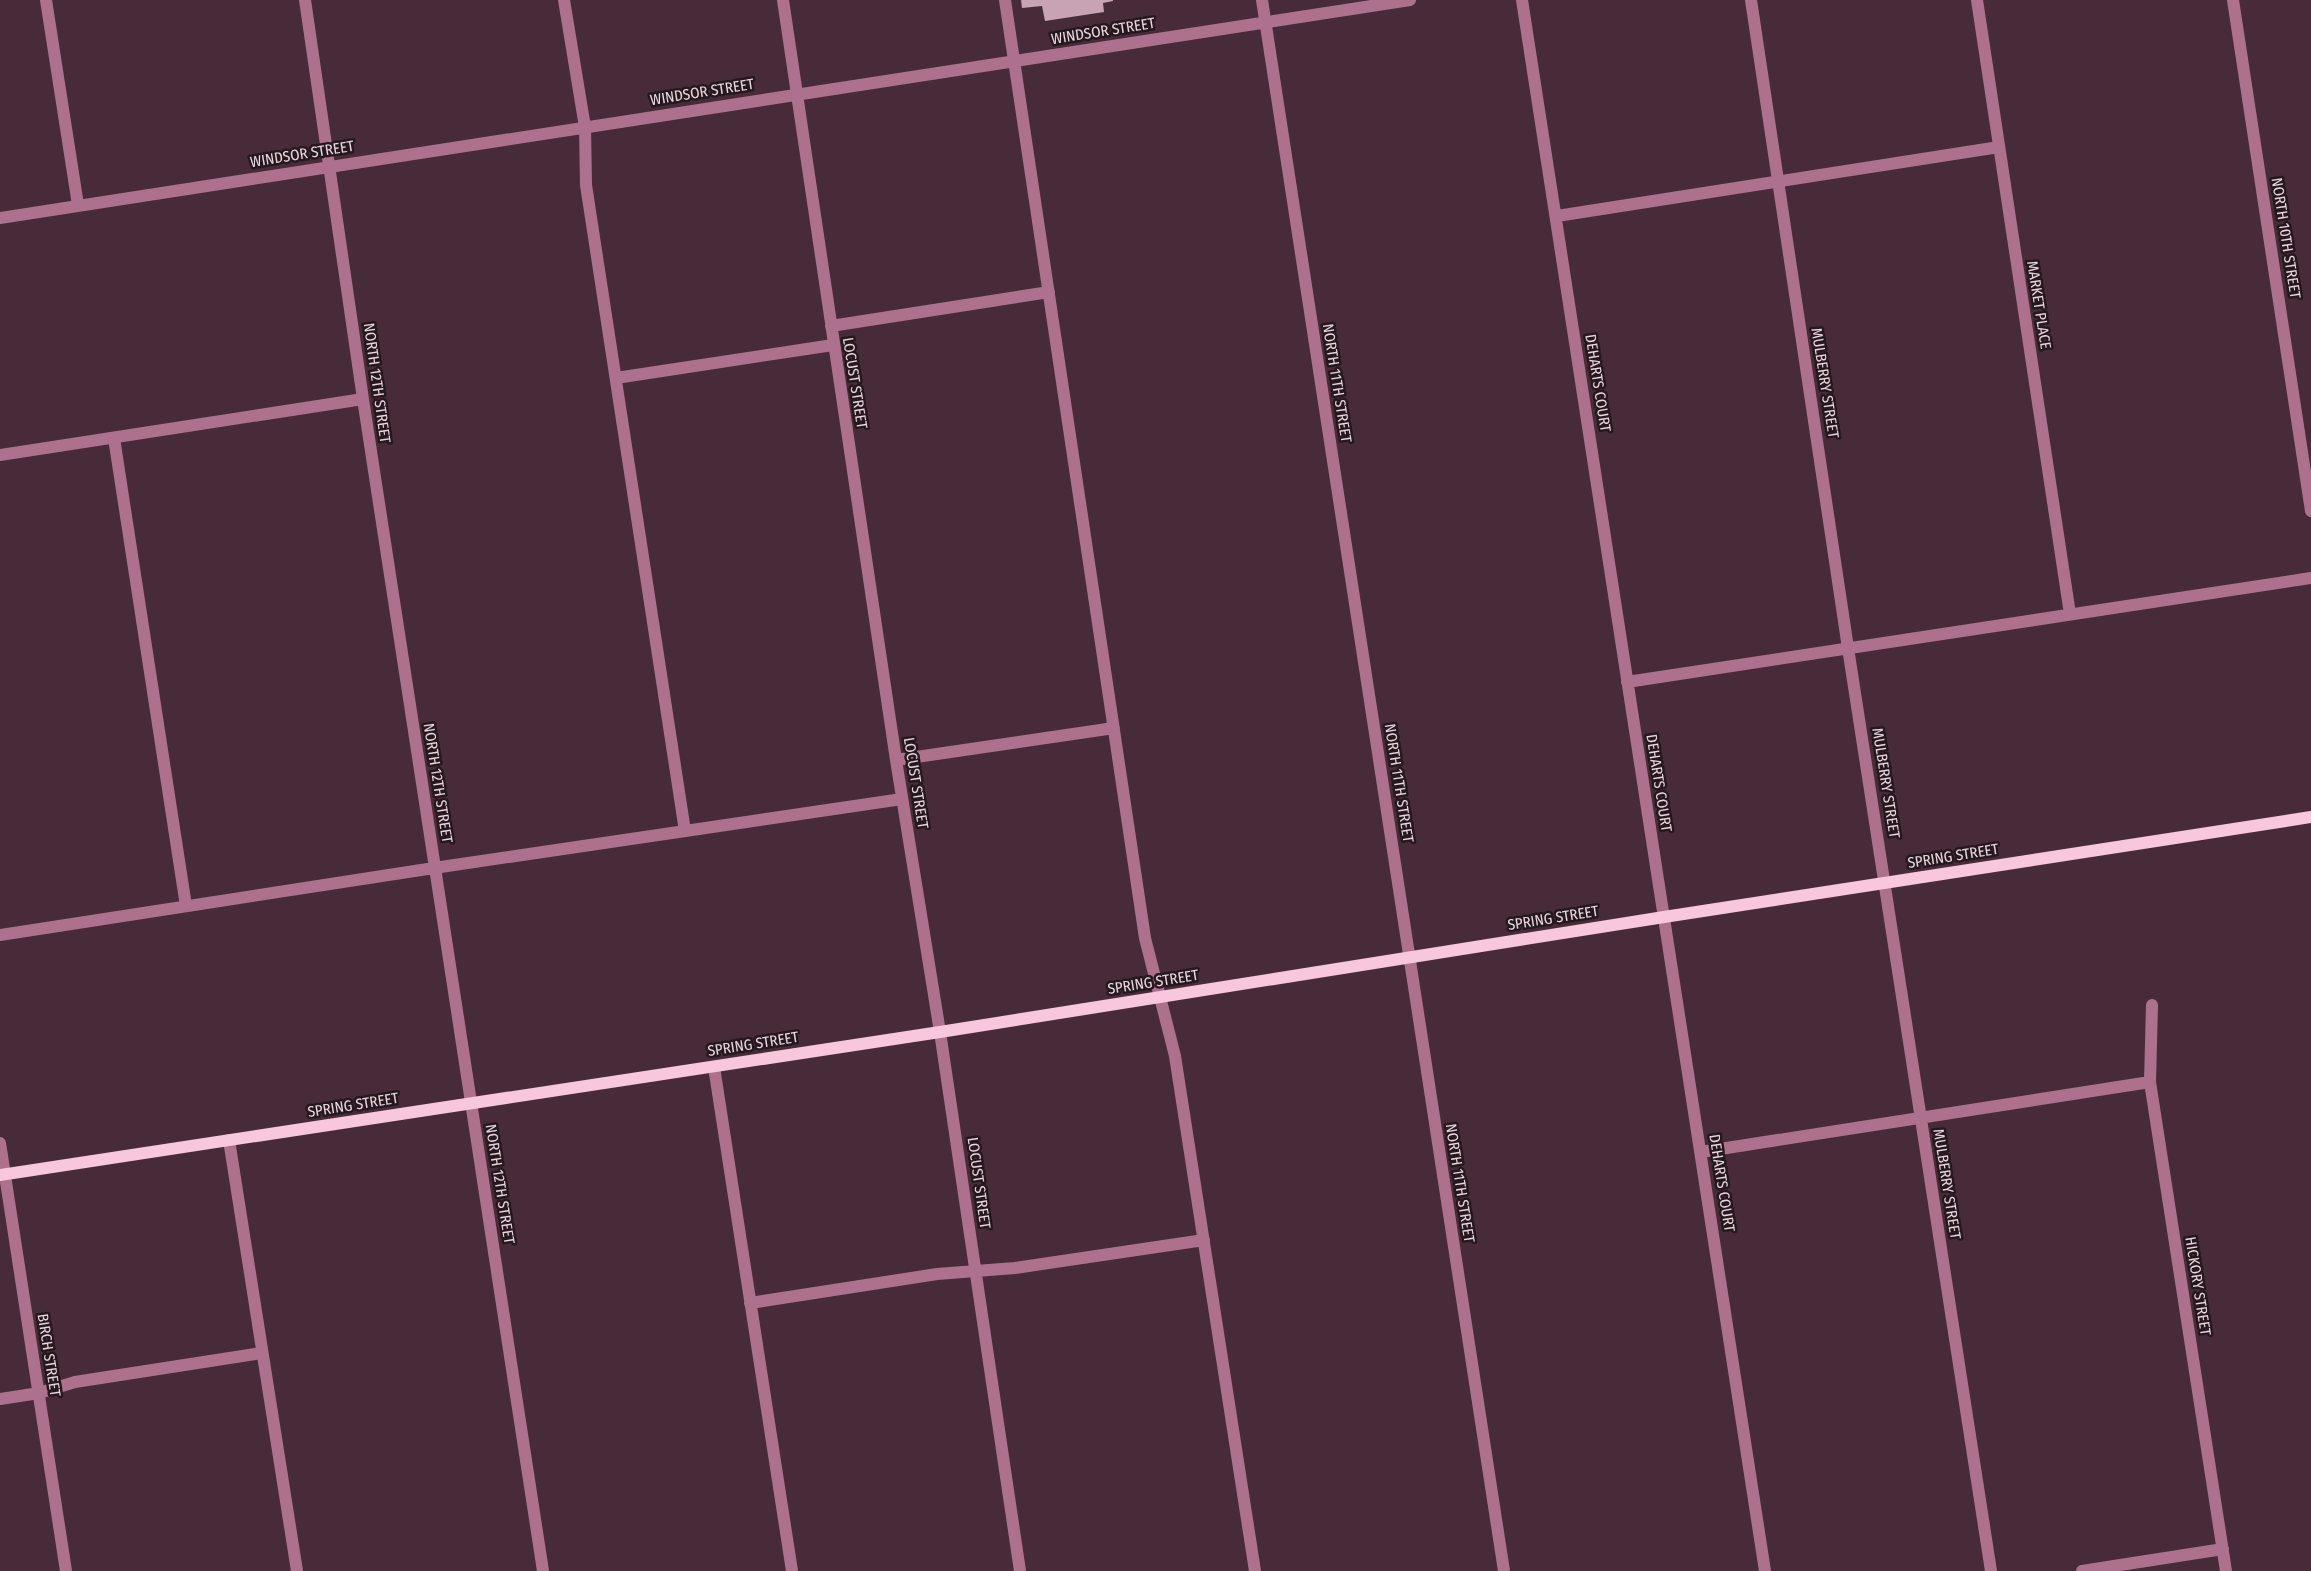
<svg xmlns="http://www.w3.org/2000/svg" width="2311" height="1571" font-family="'Fira Sans Condensed',sans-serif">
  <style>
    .building { fill: #c7a3b3 }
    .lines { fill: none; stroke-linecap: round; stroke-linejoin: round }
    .minor { stroke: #ad718e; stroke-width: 12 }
    .major { stroke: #f8c6dd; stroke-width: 12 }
    .labels { text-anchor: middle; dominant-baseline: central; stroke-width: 5; stroke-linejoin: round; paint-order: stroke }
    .street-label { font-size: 15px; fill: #ebd7e0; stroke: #26181f }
  </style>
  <rect width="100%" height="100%" fill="#482b39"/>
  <!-- building -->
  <path class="building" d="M1021,0h92v1l-10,2 1,9 -59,9 -3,-15 -20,2z"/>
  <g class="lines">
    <!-- minor -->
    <path class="minor" d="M46,0l32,205
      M305,0l58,399 180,1172
      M564,0l21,127 1,58 99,646
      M783,0l113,760 44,272 80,539
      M1005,0l140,938 30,118 80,515
      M1262,0l242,1571
      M1522,0l243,1571
      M1751,0l97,648 143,923
      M1977,0l93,614
      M2233,0l78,511
      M1557,216l442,-69
      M0,218l1410,-218
      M831,326l218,-34
      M616,378l217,-33
      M114,438l72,468
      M0,455l363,-56
      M1627,682l684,-104
      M896,760l218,-32
      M0,935l434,-67 468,-69
      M2152,1005l-2,77 76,489
      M714,1067l78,504
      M229,1140l68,431
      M0,1143l66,428
      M1701,1152l449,-70
      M750,1303l187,-29 78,-6 189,-28
      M0,1399l39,-6 36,-11 187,-29
      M2082,1571l141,-22"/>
    <!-- major -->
    <path class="major" d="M0,1175l940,-143 724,-115 647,-100"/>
  </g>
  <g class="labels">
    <!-- street labels -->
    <g class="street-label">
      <text transform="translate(1103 31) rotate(-9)">WINDSOR STREET</text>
      <text transform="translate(702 92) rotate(-9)">WINDSOR STREET</text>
      <text transform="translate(302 154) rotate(-9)">WINDSOR STREET</text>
      <text transform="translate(2286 238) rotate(81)">NORTH 10TH STREET</text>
      <text transform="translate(2039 305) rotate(81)">MARKET PLACE</text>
      <text transform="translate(377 383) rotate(82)">NORTH 12TH STREET</text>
      <text transform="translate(855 383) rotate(81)">LOCUST STREET</text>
      <text transform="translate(1337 383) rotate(81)">NORTH 11TH STREET</text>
      <text transform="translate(1598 383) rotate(81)">DEHARTS COURT</text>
      <text transform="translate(1825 383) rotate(81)">MULBERRY STREET</text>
      <text transform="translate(438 783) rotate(81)">NORTH 12TH STREET</text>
      <text transform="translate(916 783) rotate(81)">LOCUST STREET</text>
      <text transform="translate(1399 783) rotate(81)">NORTH 11TH STREET</text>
      <text transform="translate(1659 783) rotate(81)">DEHARTS COURT</text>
      <text transform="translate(1886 783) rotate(81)">MULBERRY STREET</text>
      <text transform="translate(1953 856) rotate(-9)">SPRING STREET</text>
      <text transform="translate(1553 918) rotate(-9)">SPRING STREET</text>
      <text transform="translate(1153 982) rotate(-9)">SPRING STREET</text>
      <text transform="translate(753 1044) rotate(-9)">SPRING STREET</text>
      <text transform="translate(353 1105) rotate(-9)">SPRING STREET</text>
      <text transform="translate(979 1183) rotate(82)">LOCUST STREET</text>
      <text transform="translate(1460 1183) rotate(81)">NORTH 11TH STREET</text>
      <text transform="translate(1722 1183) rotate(81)">DEHARTS COURT</text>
      <text transform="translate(500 1184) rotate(81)">NORTH 12TH STREET</text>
      <text transform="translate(1947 1184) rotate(81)">MULBERRY STREET</text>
      <text transform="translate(2198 1286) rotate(81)">HICKORY STREET</text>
      <text transform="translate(49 1355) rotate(81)">BIRCH STREET</text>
    </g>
  </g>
</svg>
